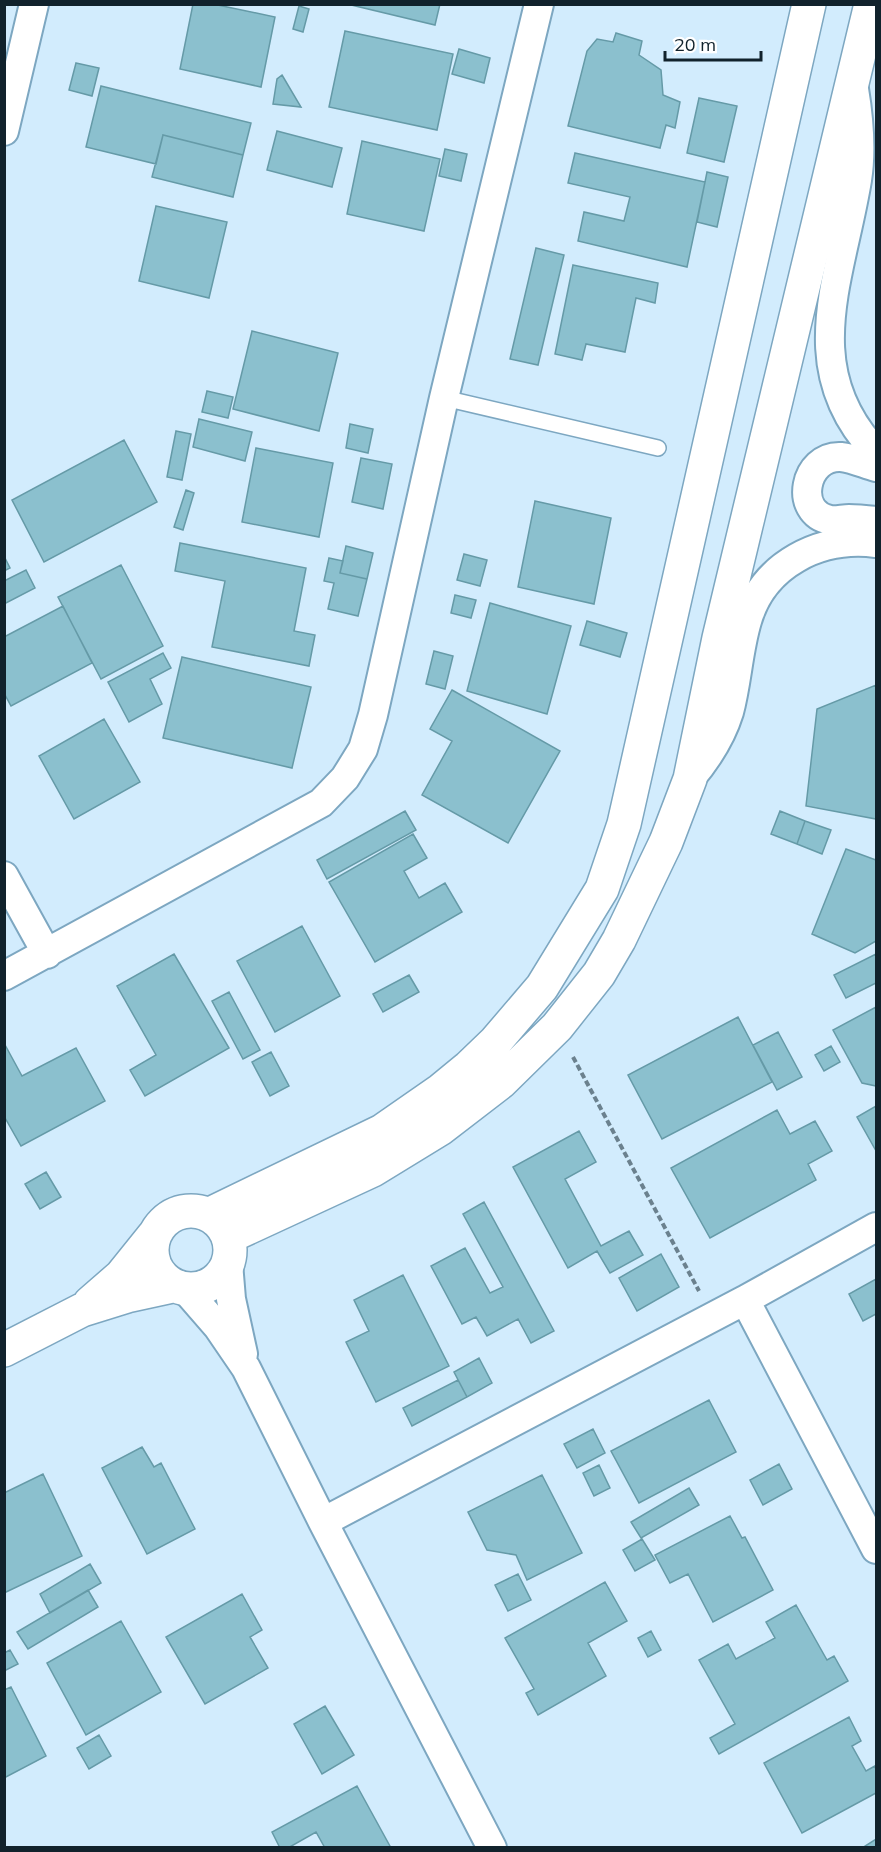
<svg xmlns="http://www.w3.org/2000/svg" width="881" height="1852" font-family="Mulish,sans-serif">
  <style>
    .building { fill: #8bc0ce; stroke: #659aa7; stroke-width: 1.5 }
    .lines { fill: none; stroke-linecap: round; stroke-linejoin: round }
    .lane-casing { stroke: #7da7c1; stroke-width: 18 }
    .street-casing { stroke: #7da7c1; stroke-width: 32 }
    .secondary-casing { stroke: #7da7c1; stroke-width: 36 }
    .path { stroke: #6b818e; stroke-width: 4; stroke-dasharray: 6 3; stroke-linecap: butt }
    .lane { stroke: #fff; stroke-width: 15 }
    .street { stroke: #fff; stroke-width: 28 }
    .secondary { stroke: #fff; stroke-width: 33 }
  </style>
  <rect width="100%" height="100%" fill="#d2ecfd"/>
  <!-- building -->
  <path class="building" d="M193,4h20l62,13 -14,70 -81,-18z
    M347,4h93l-5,21z
    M299,6l10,3 -6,23 -10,-3z
    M345,31l108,23 -16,76 -108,-23z
    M616,33l26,8 -3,14 22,15 2,25 17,7 -5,26 -9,-3 -6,23 -92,-22 19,-75 10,-12 16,3z
    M459,49l31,9 -6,25 -32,-9z
    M76,63l23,5 -7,28 -23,-6z
    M282,75l19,32 -28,-3 4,-25z
    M101,86l150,37 -8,32 -80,-20 -7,29 -70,-17z
    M699,98l38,8 -13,56 -37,-9z
    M277,131l65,17 -10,39 -65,-17z
    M163,135l80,20 -10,42 -81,-20z
    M362,141l78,18 -16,72 -77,-17z
    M445,149l22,5 -6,27 -22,-5z
    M575,153l130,29 -18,85 -109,-26 6,-29 40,9 6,-24 -62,-14z
    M707,172l21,5 -11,50 -20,-5z
    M156,206l71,16 -18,76 -70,-17z
    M536,248l28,7 -26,110 -28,-6z
    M573,265l85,18 -3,20 -19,-5 -11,54 -39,-8 -4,16 -27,-6z
    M252,331l86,22 -19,78 -86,-22z
    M207,391l26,6 -5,21 -26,-6z
    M199,419l53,13 -7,29 -52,-14z
    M350,424l23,5 -5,24 -22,-5z
    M176,431l15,3 -9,46 -15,-3z
    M124,440l33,62 -113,60 -32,-62z
    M256,448l77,15 -14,74 -77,-15z
    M361,458l31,6 -9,45 -31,-7z
    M186,490l8,3 -11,37 -9,-3z
    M535,501l76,17 -17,86 -76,-17z
    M180,543l126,25 -12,63 21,4 -6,31 -97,-19 13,-66 -50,-10z
    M346,546l27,7 -6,26 -27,-6z
    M464,554l23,6 -7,26 -23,-6z
    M4,556l6,12 -6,3z
    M329,558l14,3 -3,12 27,6 -9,37 -30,-7 6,-26 -10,-2z
    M121,565l42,81 -62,33 -43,-82z
    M26,570l9,18 -31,16v-23z
    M455,595l21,5 -5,18 -20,-5z
    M490,603l81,23 -24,88 -80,-23z
    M63,606l29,57 -81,43 -7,-13v-56z
    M587,621l40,12 -7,24 -40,-12z
    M434,651l19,5 -8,33 -19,-5z
    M163,653l8,15 -21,11 12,25 -33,18 -21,-40z
    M182,657l129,30 -19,81 -129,-30z
    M876,685v134l-70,-13 11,-97z
    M452,690l108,61 -52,92 -86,-48 30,-54 -22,-12z
    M104,719l36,63 -66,37 -35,-63z
    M405,811l11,19 -89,49 -10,-19z
    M780,811l25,10 -8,23 -26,-10z
    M805,821l26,9 -9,24 -25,-10z
    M413,834l14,24 -23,13 15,27 26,-15 17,29 -87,50 -46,-80z
    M846,849l30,11v81l-21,12 -43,-19z
    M302,926l38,70 -65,36 -38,-71z
    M174,954l55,94 -84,48 -15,-26 26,-15 -39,-69z
    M876,954v29l-30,15 -12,-23z
    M409,975l10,17 -36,20 -10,-18z
    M229,992l31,58 -17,9 -31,-58z
    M876,1007v79l-14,-3 -29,-53z
    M738,1017l34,65 -110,57 -34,-64z
    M778,1032l24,45 -25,13 -24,-45z
    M4,1043l18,33 54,-28 29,53 -84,45 -17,-30z
    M831,1046l9,16 -16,9 -9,-16z
    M271,1052l18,34 -19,10 -18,-34z
    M876,1106v42l-1,1 -18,-32z
    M777,1110l13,24 25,-13 17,30 -24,13 8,16 -106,58 -39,-70z
    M579,1131l17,31 -31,17 36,67 28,-15 14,24 -33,18 -13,-22 -29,17 -55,-101z
    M46,1172l15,25 -21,12 -15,-25z
    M484,1202l70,129 -23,12 -13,-24 -31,17 -11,-19 -14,7 -31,-58 34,-18 25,45 13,-6 -40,-73z
    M661,1254l18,33 -42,24 -18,-33z
    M403,1275l46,91 -73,36 -30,-60 23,-11 -15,-31z
    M876,1279v35l-13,7 -14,-27z
    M479,1358l13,25 -25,14 -13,-25z
    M458,1380l9,17 -55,29 -9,-18z
    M709,1400l27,52 -97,51 -28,-52z
    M593,1429l12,24 -28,15 -13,-24z
    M142,1447l12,20 7,-4 34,66 -48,25 -45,-86z
    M779,1464l13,25 -29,16 -13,-25z
    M599,1465l11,23 -16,8 -11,-23z
    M43,1474l39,82 -78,37v-100z
    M542,1475l40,78 -55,27 -11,-25 -29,-5 -19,-38z
    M689,1488l10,17 -58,33 -10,-16z
    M730,1516l12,22 3,-1 28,53 -60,32 -25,-48 -18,9 -15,-28z
    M642,1539l13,21 -20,11 -12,-21z
    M90,1564l11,19 -51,30 -10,-19z
    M518,1574l13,26 -23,11 -13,-26z
    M605,1582l22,39 -39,22 18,33 -68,39 -12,-22 8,-4 -29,-51z
    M88,1590l10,17 -70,42 -11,-17z
    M242,1594l20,36 -12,7 18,31 -63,36 -39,-67z
    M796,1605l31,55 7,-4 14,25 -129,73 -9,-16 25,-14 -36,-64 29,-16 8,15 39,-21 -9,-16z
    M121,1621l40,71 -75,43 -39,-72z
    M651,1631l10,19 -13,7 -10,-19z
    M10,1650l8,14 -14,7v-18z
    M11,1687l35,69 -42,22v-88z
    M325,1706l29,49 -32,19 -28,-50z
    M849,1717l12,24 -9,5 14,25 9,-5 1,4v23l-74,40 -38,-70z
    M99,1735l12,21 -22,13 -12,-21z
    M357,1786l34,62h-66l-9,-16 -28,16h-8l-8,-16z
    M876,1839v9h-14z"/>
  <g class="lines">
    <!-- lane casing -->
    <g class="lane-casing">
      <path id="lane" d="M444,398l214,50"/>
    </g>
    <!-- street casing -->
    <g class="street-casing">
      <path id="street" d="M854,89c5,30 8,60 3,91 -16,98 -61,188 19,272
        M4,131l30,-127
        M876,467c-11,-3 -24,-9 -35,-10 -37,-2 -48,56 -11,63 6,1 13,-1 19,-1 9,0 18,1 27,2
        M690,779c17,-20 31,-41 39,-67 8,-29 9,-61 18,-91 16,-57 73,-85 129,-78
        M4,876l43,78
        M4,976l317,-173 24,-25 18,-29 10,-34 71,-317 95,-394
        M228,1263l3,36 12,55
        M185,1289l33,38 28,41 77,154 169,326
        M745,1300l131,249
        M323,1522l422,-222 131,-73"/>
    </g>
    <!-- secondary casing -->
    <g class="secondary-casing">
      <path id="secondary" d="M152 1250a39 39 0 1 1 78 0a39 39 0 1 1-78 0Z
        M208,1215l174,-84 59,-41 28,-23 26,-25 47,-55 60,-98 22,-65 185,-820
        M228,1237l145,-67 67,-41 61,-47 56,-55 42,-53 20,-34 47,-98 24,-63 29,-141 152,-634
        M90,1303l31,-27 33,-41
        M4,1350l78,-40 45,-14 46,-10"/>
    </g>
    <!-- path -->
    <path class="path" d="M573,1057l126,234"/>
    <!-- lane -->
    <use href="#lane" class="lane"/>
    <!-- street -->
    <use href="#street" class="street"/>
    <!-- secondary -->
    <use href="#secondary" class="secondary"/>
  </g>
  <!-- border -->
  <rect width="881" height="1852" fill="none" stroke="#11222c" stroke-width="12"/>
  <!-- scale -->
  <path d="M665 51v9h96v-9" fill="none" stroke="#11222c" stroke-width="3"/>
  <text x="674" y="51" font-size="18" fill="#11222c" stroke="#ffffff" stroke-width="4.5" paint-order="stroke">20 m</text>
</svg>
